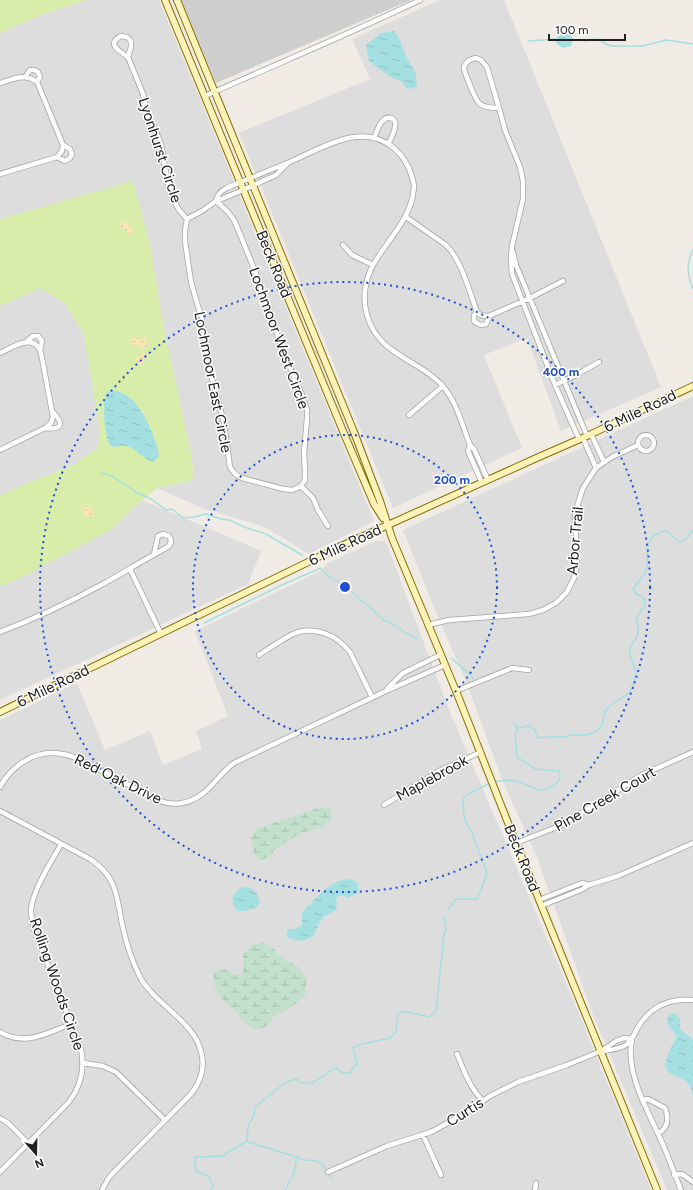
<svg xmlns="http://www.w3.org/2000/svg" width="693" height="1190" font-family="Figtree,sans-serif">
  <style>
    .residential { fill: #dedddd }
    .religious { fill: #cecece }
    .grass { fill: #d9edaa }
    .wetland { fill: url(#wetland-marsh) }
    .sand { fill: url(#sand-dots) }
    .water { fill: url(#water-ripples) }
    .lines { fill: none; stroke-linecap: round; stroke-linejoin: round }
    .stream { stroke: #a4e0e1; stroke-width: 1.5 }
    .street-casing { stroke: #a4a4a4; stroke-width: 6 }
    .secondary-casing { stroke: #7e7100; stroke-width: 8 }
    .street { stroke: #fff; stroke-width: 4.5 }
    .secondary { stroke: #fdf2b8; stroke-width: 6 }
    .ring { fill: none; stroke: #1d4ed8; stroke-width: 2; stroke-dasharray: 2 4 }
    .labels { text-anchor: middle; dominant-baseline: central; stroke-width: 3; stroke-linejoin: round; paint-order: stroke }
    .street-label { font-size: 15px; fill: #202020; stroke: #fff }
    .centre { fill: #1d4ed8; stroke: #fff; stroke-width: 2 }
    .ring-label { font-size: 12px; text-anchor: middle; font-weight: bold; fill: #1d4ed8; stroke: #fff; stroke-width: 3; stroke-linejoin: round; paint-order: stroke }
  </style>
  <defs>
    <pattern id="wetland-marsh" width="20" height="14" patternUnits="userSpaceOnUse"><rect width="20" height="14" fill="#c2e0cc"/><path d="M1 5h8M5 5V1M11 12h8M15 12V8" fill="none" stroke="#a6c0af"/></pattern>
    <pattern id="sand-dots" width="8" height="8" patternUnits="userSpaceOnUse"><rect width="8" height="8" fill="#ffe1b6"/><path d="M2 2h.1M6 6h.1" fill="none" stroke="#dac19c" stroke-width="1.8" stroke-linecap="round"/></pattern>
    <pattern id="water-ripples" width="26" height="14" patternUnits="userSpaceOnUse"><rect width="26" height="14" fill="#a4e0e1"/><path d="M2 4q2-2 4 0t4 0M15 11q2-2 4 0t4 0" fill="none" stroke="#8dc0c1"/></pattern>
  </defs>
  <rect width="100%" height="100%" fill="#f1ebe6"/>
  <!-- residential -->
  <path class="residential" d="M87,0h72l215,521 -65,33 -44,-27 -63,-19 -45,-20 36,-8 -1,-22 -28,-130 -14,-83 -17,-63 -133,37v-186l43,-19z
    M440,0h64l157,387 -100,44 -34,-93 -43,17 38,93 -129,60 -154,-375 131,-54 -18,-40z
    M40,288l25,15 19,31 16,96 -2,18 -26,18 -45,17 -27,13v-190z
    M693,396v794h-26l-74,-175 -55,-155 -34,-76 -39,-105 -30,-69 -32,-80z
    M142,500l119,51 -13,33 -248,116v-114l16,-6 119,-74z
    M376,541h8l4,6 61,163 129,301 73,179h-651v-470l77,-37 28,67 45,-19 13,34 39,-16 -6,-18 32,-15 -33,-85 125,-60 10,-9z"/>
  <!-- religious -->
  <path class="religious" d="M181,0h230l-195,83z"/>
  <!-- grass -->
  <path class="grass" d="M0,0h87l-44,14 -43,19z
    M133,181l17,64 14,83 28,130 1,22 -36,8 -22,18 -24,24 -95,50 -16,6v-90l27,-13 45,-17 26,-18 2,-18 -16,-96 -19,-31 -25,-15 -40,18v-87z"/>
  <!-- wetland -->
  <path class="wetland" d="M321,807l9,2 2,9 -7,8 -23,7 -26,15 -6,9 -10,3 -6,-6 -3,-17 5,-8z
    M264,943l9,5 5,6 9,7 12,6 8,12 -2,16 -11,10 -22,13 -3,6 -6,4 -8,1 -10,-6 -11,-14 -9,-6 -10,-16 -2,-12 3,-5 9,-1 9,6 8,-1 2,-10 -1,-10 9,-9z"/>
  <!-- sand -->
  <path class="sand" d="M123,221h2l1,3 4,-1v6h4v3h-1l-1,3h-1l-5,-4v-3l-7,-2 1,-3h3z
    M133,338h5l2,3 1,1 1,-4 4,1 1,6 -5,3 -4,-4 -2,2 -4,-2 -1,-2z
    M144,353l3,1 -2,5 -3,1 1,3 -3,2 -4,-5v-2l1,-2 4,1 1,-3z
    M91,506h1l1,3 -5,3h4l1,3 -3,1 -1,2h-3l-2,-1 1,-4 -3,-3 3,-3 4,1z"/>
  <!-- water -->
  <path class="water" d="M394,31l5,7 7,18 10,18 1,12 -6,3 -5,-1 -5,-7 -12,-5 -20,-15 -3,-16 15,-12z
    M562,32l9,2 2,6 -2,6 -9,2 -6,-5v-4z
    M111,390c23,2 35,26 42,45 3,7 5,13 6,21l-5,6c-11,-2 -17,-14 -28,-16 -4,-1 -9,1 -13,1l-4,-3c-5,-15 -7,-35 -3,-51z
    M349,879l8,3 2,7 -3,5 -9,4 -5,-3 -3,1 -3,3 1,5 -1,6c-11,5 -18,11 -21,24 -11,8 -13,8 -27,4l-2,-5 2,-4h7l7,-4v-12c14,-14 26,-32 47,-34z
    M242,887l9,1 6,5 3,10c-5,7 -13,8 -22,8l-5,-5c-1,-12 0,-12 9,-19z
    M673,1013l4,2 3,4v10l13,11v58c-1,-4 -1,-10 -4,-13 -6,-9 -19,-8 -24,-18 1,-8 4,-16 8,-23 1,-3 3,-4 4,-8 -6,-8 -17,-16 -4,-23z"/>
  <g class="lines">
    <!-- stream -->
    <path class="stream" d="M573,40l14,1 11,-2 8,5 6,2h31l23,-6 27,4
      M529,41l28,-2
      M693,249c-7,17 -6,24 0,40
      M102,473l12,4 20,14 19,9 13,10 6,-1 11,9 11,-1 12,-3 15,5 8,1 15,7 22,7 36,21
      M204,623l80,-39 30,-13 6,-3 10,9 9,5 4,4 13,9 6,6 22,19 11,5 9,7 13,7
      M451,658l15,13 8,8
      M514,723l4,6
      M494,782c10,-3 21,-2 31,2 4,2 9,5 15,6 9,0 24,-8 19,-19l-23,-2 -18,-11c-2,-5 -1,-9 -2,-13 -2,-14 -1,-19 15,-19l4,4 2,7c5,2 7,0 12,0 4,-1 7,0 10,0 4,0 8,-1 13,-2 9,0 20,1 27,-6 6,-6 4,-15 8,-21l22,-15 4,-8 3,-13 -6,-18v-6c3,-7 10,-12 8,-21 0,-3 -2,-5 -1,-9 2,-5 6,-9 8,-14l-1,-6 -9,-5 -2,-4 12,-16 2,-6 1,-21 4,-9 8,-5 7,-1 12,11c7,0 10,-7 14,-12
      M448,910l8,-11h21l10,-24 -2,-8 -13,-34 -7,-13 -2,-12v-8l1,-2 6,-5 20,-10
      M247,1141l1,-15 6,-11 1,-8 31,-25 11,-3c2,2 3,4 5,4 11,4 24,-10 33,-15l8,5h7l7,-10 -4,-15 9,-4 28,-6 6,-6 2,-18 6,-3 25,6 7,-6 8,-76 2,-6 -2,-12
      M248,1142l52,16c6,4 17,1 22,6 5,5 4,11 10,14
      M211,1190l2,-4 -4,-9 -14,-7v-13l27,-1 25,-15
      M285,1190l9,-17 3,-16"/>
    <!-- street casing -->
    <g class="street-casing">
      <path id="street" d="M121,36l6,1 4,4v6l-3,10c-7,-5 -23,-13 -7,-21z
        M128,57l15,37 4,19 9,19 5,12 7,40 4,13 7,13 8,9
        M476,58l5,2 6,7 12,41c-21,0 -22,-5 -29,-23 -2,-6 -6,-12 -6,-18 3,-6 5,-8 12,-9z
        M25,77l5,-7h4l4,2 2,5 -3,5
        M0,83c14,-4 24,-10 37,-1l26,63 -1,6 -5,6 -57,17
        M205,96c72,-32 144,-62 215,-96
        M499,108l6,22 15,37 3,14v18l-11,47 -1,12 1,16 43,111 24,54
        M374,138c3,-6 7,-23 17,-20 3,1 5,4 4,8 0,5 -4,12 -6,17
        M57,157l8,4 5,-3 2,-4 -2,-5 -7,-4
        M216,201c1,-4 3,-8 6,-10 6,-4 13,-7 19,-9 17,-7 34,-14 51,-21 32,-14 71,-40 103,-12 8,7 13,16 16,25 1,4 3,8 3,12 0,3 -1,6 -1,9 -5,27 -27,47 -40,70 -8,15 -11,34 -6,50 11,40 51,44 75,70 15,17 20,40 28,60l-2,6 14,32
        M406,217l40,28c16,16 23,46 31,67 3,4 7,4 12,4l41,-18 33,-17
        M187,219l-2,12v10l6,41 11,38 8,51 14,52 6,44 5,7 7,4 41,11 9,1 5,-2 4,-2 4,-6v-9l-1,-17 3,-36v-8l-5,-15 -19,-44 -24,-70 -19,-47 -6,-14 -6,-8 -12,-11
        M187,219l15,-8 14,-10 8,-3 19,-8 33,-15 11,-11
        M343,245l9,10 21,10
        M513,252l3,13 71,171
        M477,312l-3,3v6c4,3 7,5 12,3l2,-4 1,-4
        M26,342l7,-6h5l4,5 -2,10
        M0,353c13,-6 34,-21 41,0l12,64 -2,6 -6,5 -45,22
        M555,385l19,-9 25,-14
        M409,415l34,-29
        M45,428c16,2 20,-3 8,-16
        M591,434l13,28
        M638 443a8 8 0 1 1 16 0a8 8 0 1 1-16 0Z
        M583,438l13,30
        M470,445l4,4 14,31
        M301,486l12,12 5,12 10,16
        M130,569l31,65
        M428,625l21,-5 80,-6 14,-4 13,-7 11,-11 7,-14 2,-9 1,-10 -2,-45 5,-17 3,-9 13,-20 16,-11 26,-12
        M0,632c34,-13 68,-29 101,-47 22,-12 44,-26 67,-38 3,-3 4,-7 1,-11l-6,-2 -5,2 -4,18
        M259,655c11,-7 22,-15 34,-21 21,-9 44,1 57,18l22,45
        M387,689l16,-16 37,-18
        M456,691l56,-23 17,2
        M0,787c7,-13 16,-22 30,-29 28,-12 48,0 72,13 12,6 25,13 38,20 13,7 26,15 42,12 25,-4 34,-27 52,-40l152,-72 59,-26
        M384,805l57,-35 40,-18
        M0,811l90,48c29,19 26,39 33,69 3,14 10,35 17,49 13,25 52,44 60,71 6,17 2,32 -9,46l-78,79 -5,6 -6,11
        M516,843l46,-18 80,-50 51,-23
        M589,885l29,-9 75,-33
        M539,900l43,-17 7,2 -6,4 -42,17
        M0,1032c25,15 47,1 71,-8
        M632,1039c-7,33 15,70 28,99 8,17 14,35 21,52
        M603,1051c7,-1 17,-2 23,-6 6,-4 9,-12 12,-18 13,-21 32,-29 55,-27
        M457,1054c7,17 13,34 26,47
        M83,1063l20,3 13,6 49,48
        M642,1100l6,-1 17,9c4,10 3,21 -7,25
        M0,1118l8,5 20,20
        M423,1135l18,40
        M0,1172l69,-70c12,-16 16,-34 12,-53l-46,-117c-2,-7 -4,-14 -4,-22 1,-19 21,-49 30,-66
        M328,1172l59,-26 44,-14 35,-19 24,-17 28,-14 49,-17 34,-14 15,-10 8,-3 8,1
        M674,1175l8,-1 11,8
        M535,1190l1,-7"/>
    </g>
    <!-- secondary casing -->
    <g class="secondary-casing">
      <path id="secondary" d="M165,0l180,436 29,68 9,14
        M177,0l177,432 26,69 12,37 64,153 60,152 141,347
        M0,712l339,-165 202,-91 46,-20 106,-50"/>
    </g>
    <!-- street -->
    <use href="#street" class="street"/>
    <!-- secondary -->
    <use href="#secondary" class="secondary"/>
  </g>
  <!-- distance rings -->
  <g class="ring">
    <circle cx="345" cy="587" r="152"/>
    <circle cx="345" cy="587" r="305"/>
  </g>
  <g class="labels">
    <!-- street labels -->
    <g class="street-label">
      <text transform="translate(160 150) rotate(72)">Lyonhurst Circle</text>
      <text transform="translate(274 264) rotate(68)">Beck Road</text>
      <text transform="translate(279 338) rotate(70)">Lochmoor West Circle</text>
      <text transform="translate(213 382) rotate(79)">Lochmoor East Circle</text>
      <text transform="translate(640 411) rotate(-26)">6 Mile Road</text>
      <text transform="translate(575 541) rotate(-85)">Arbor Trail</text>
      <text transform="translate(345 545) rotate(-25)">6 Mile Road</text>
      <text transform="translate(53 686) rotate(-26)">6 Mile Road</text>
      <text transform="translate(432 778) rotate(-29)">Maplebrook</text>
      <text transform="translate(118 779) rotate(26)">Red Oak Drive</text>
      <text transform="translate(605 799) rotate(-30)">Pine Creek Court</text>
      <text transform="translate(522 858) rotate(68)">Beck Road</text>
      <text transform="translate(57 984) rotate(71)">Rolling Woods Circle</text>
      <text transform="translate(465 1112) rotate(-32)">Curtis</text>
    </g>
  </g>
  <circle cx="345" cy="587" r="6" class="centre"/>
  <g class="ring-label">
    <text x="561" y="376">400 m</text>
    <text x="452" y="484">200 m</text>
  </g>
  <!-- north arrow -->
  <g transform="translate(36 1154) rotate(160)" stroke="#ffffff" stroke-width="3" paint-order="stroke">
  <path d="M0-3L7 15L0 10L-7 15Z" fill="#202020"/>
  <text y="-6" font-size="11" font-weight="bold" text-anchor="middle" fill="#202020">N</text>
  </g>
  <!-- scale -->
  <path d="M549 34v6h76v-6" fill="none" stroke="#202020" stroke-width="2"/>
  <text x="555" y="34" font-size="12" fill="#202020" stroke="#ffffff" stroke-width="3" paint-order="stroke">100 m</text>
</svg>
